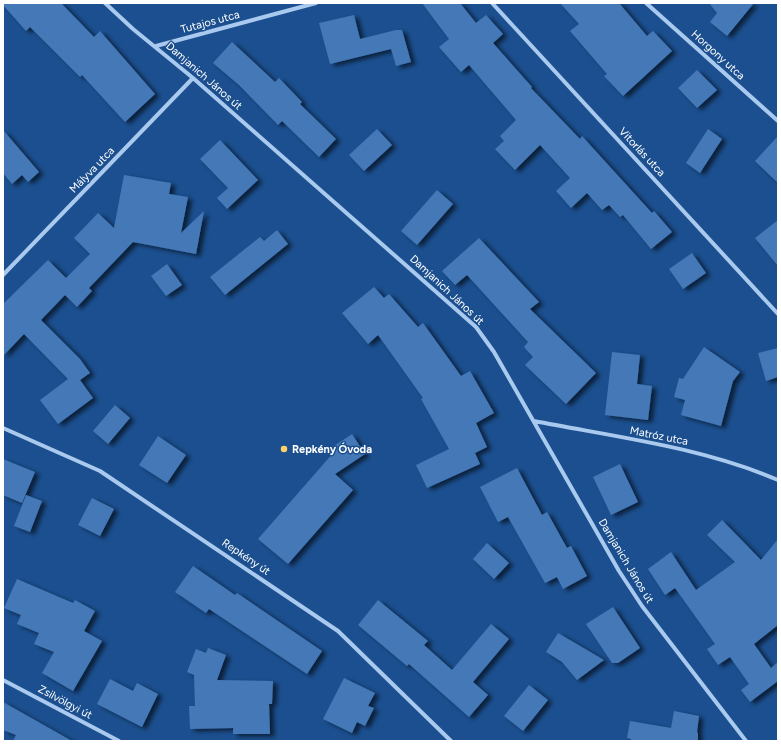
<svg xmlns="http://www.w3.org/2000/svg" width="781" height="744" font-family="Figtree,sans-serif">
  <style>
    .building { fill: #4478b7; filter: url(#shadow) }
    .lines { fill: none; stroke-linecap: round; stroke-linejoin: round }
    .minor { stroke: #a9c9ee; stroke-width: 4 }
    .poi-dot { fill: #ffd166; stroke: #1b4f8f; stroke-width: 1.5 }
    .labels { text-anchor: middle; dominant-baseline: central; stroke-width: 3; stroke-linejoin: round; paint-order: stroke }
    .street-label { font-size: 11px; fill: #fff; stroke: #1b4f8f }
    .poi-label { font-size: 11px; font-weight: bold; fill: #fff; stroke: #1b4f8f; text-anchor: start }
  </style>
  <defs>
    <filter id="shadow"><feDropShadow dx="4.5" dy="2.5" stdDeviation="2" flood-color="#0009"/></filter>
  </defs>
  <rect width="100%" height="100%" fill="#1b4f8f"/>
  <!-- building -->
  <path class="building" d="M3,3h58l33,34 6,-6 55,63 -30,28 -43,-47 -2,2 -50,-50 -4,4 -23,-26z
    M422,3h38l16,20 10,-8 17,19 -10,9 39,44 -1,1 49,51 2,-3 70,77 2,-2 18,21 -21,17 -28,-34 -3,2 -11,-12 -7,5 -15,-17 -16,15 -15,-17 14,-13 -30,-33 -25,25 -20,-21 9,-8 -4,-5 16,-16 -47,-55 -8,7 -22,-25 10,-8z
    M560,3h59l28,33 6,-5 19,20 -49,45 -19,-20 3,-2 -37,-43 9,-7z
    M709,3h45l-27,33 -17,-14 7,-9z
    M354,15l6,24 36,-9h6l9,32 -15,4 -5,-17 -61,15 -11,-41z
    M232,42l43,40 4,-4 23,24 -2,2 36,35 -17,18 -37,-36 -4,4 -39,-40 -26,-22z
    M697,70l20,20 -20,18 -19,-20z
    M377,129l15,16 -28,26 -15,-16z
    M708,129l14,10 -22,34 -14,-10z
    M3,130l36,42 -11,10 -6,-7 -10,9 -9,-11z
    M778,136v47l-23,-22z
    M220,140l38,40 -31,29 -10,-11 11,-10 -28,-29z
    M124,175l47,8 -2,11 19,3 -7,36 23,-22 -8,43 -63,-12 -44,46 3,3 -15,16 -12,-12 -24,25 39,39 10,14 -10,7 13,18 -35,26 -18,-24 28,-21 -44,-45 -21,22v-52l45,-44 18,18 24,-24 -16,-16 24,-25 16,15z
    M437,190l16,14 -36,41 -16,-14z
    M778,220v46l-23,-28z
    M277,230l11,14 -63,51 -15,-18 50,-40 4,4z
    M479,238l60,64 -9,7 66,64 -30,31 -41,-39 8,-8 -9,-10 4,-5 -61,-67 -12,10 -13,-14z
    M692,253l14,20 -23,16 -14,-20z
    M167,264l15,21 -16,11 -15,-20z
    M374,287l10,11 5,-4 29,33 5,-4 38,53 9,-5 24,42 -18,10 11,24 -12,6 5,11 -53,24 -11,-23 33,-16 -28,-50 2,-1 -45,-63 -10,9 -26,-31z
    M704,347l36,25 -7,9 -12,45 -40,-11 4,-15 -11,-3 5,-19 4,1z
    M778,348v29l-12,4 -8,-28z
    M612,352l28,3 -3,29 15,2 -4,34 -43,-5z
    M115,405l15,13 -22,26 -15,-13z
    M352,434l13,20 -30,20 18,16 -65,74 -30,-25 76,-87 -3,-4z
    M158,436l28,19 -19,28 -28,-18z
    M3,459l32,13 -13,31 -19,-8z
    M620,464l18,38 -27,13 -18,-38z
    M517,468l25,47 5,-3 20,36 4,-2 16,30 -24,13 -6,-12 -12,6 -37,-66 -10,5 -18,-35z
    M26,495l16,6 -12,31 -16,-6z
    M92,498l22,11 -14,27 -22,-11z
    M722,520l39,40 17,-21v86l-24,19 17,24 7,-6v19l-28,21 -9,-12 8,-6 -19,-27 -12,8 -11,-16 8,-5 -40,-56 -10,7 -17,-26 23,-17 25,38 39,-28 -28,-27z
    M487,543l22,20 -15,16 -21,-20z
    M193,566l42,29 2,-2 85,58 -15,23 -98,-65 -3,4 -31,-21z
    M17,579l56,24 2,-3 20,11 -11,20 18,10 -29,50 -31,-18 12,-21 -20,-8 5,-11 -22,-9 4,-9 -17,-7z
    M378,600l50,41 -4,4 28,25 39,-46 18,15 -36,43 15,13 -19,22 -60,-53 -2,2 -49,-41z
    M613,607l27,41 -22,15h-6l-26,-39z
    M558,633l46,27 -27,20 -15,-18 -16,-10z
    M208,648l18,7 -9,25 56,1 -1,23h-3l1,30h-37v-6l-43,1 -1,-23h6l-1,-31 -7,-3 9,-23 10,4z
    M344,678l31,15 -7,13 6,2 -9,18 -8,-4 -5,11 -29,-14z
    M110,679l23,12 4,-8 21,11 -16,33 -45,-23z
    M529,685l19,15 -25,31 -19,-15z
    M3,702l69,39h-59l3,-6 -13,-5z
    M674,711l25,5 -2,16 1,1v8h-67v-2l-4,-1 3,-17 41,7z"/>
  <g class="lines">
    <!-- minor -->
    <path class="minor" d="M105,3l28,26 60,49 283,249 18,25 125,219 23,35 104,135
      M492,3l286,311
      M646,3l132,118
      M156,46l160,-43
      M3,275l190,-197
      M534,421c82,16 167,26 244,59
      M3,428l97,43 238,160 113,110
      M3,680l116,61"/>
  </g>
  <!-- markers -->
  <circle class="poi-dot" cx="284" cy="449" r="4"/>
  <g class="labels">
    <!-- street labels -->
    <g class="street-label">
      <text transform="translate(210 22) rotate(-15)">Tutajos utca</text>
      <text transform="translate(718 55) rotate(42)">Horgony utca</text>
      <text transform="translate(204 76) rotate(41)">Damjanich János út</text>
      <text transform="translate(642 152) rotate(47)">Vitorlás utca</text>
      <text transform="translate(92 170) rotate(-46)">Mályva utca</text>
      <text transform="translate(447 290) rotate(43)">Damjanich János út</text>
      <text transform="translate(659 436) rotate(11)">Matróz utca</text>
      <text transform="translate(246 557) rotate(34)">Repkény út</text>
      <text transform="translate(626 561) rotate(59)">Damjanich János út</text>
      <text transform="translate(65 702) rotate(28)">Zsilvölgyi út</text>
    </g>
    <!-- poi labels -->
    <g class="poi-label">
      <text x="292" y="449">Repkény Óvoda</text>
    </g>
  </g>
  <!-- border -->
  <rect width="781" height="744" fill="none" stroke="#ffffff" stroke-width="8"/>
</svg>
